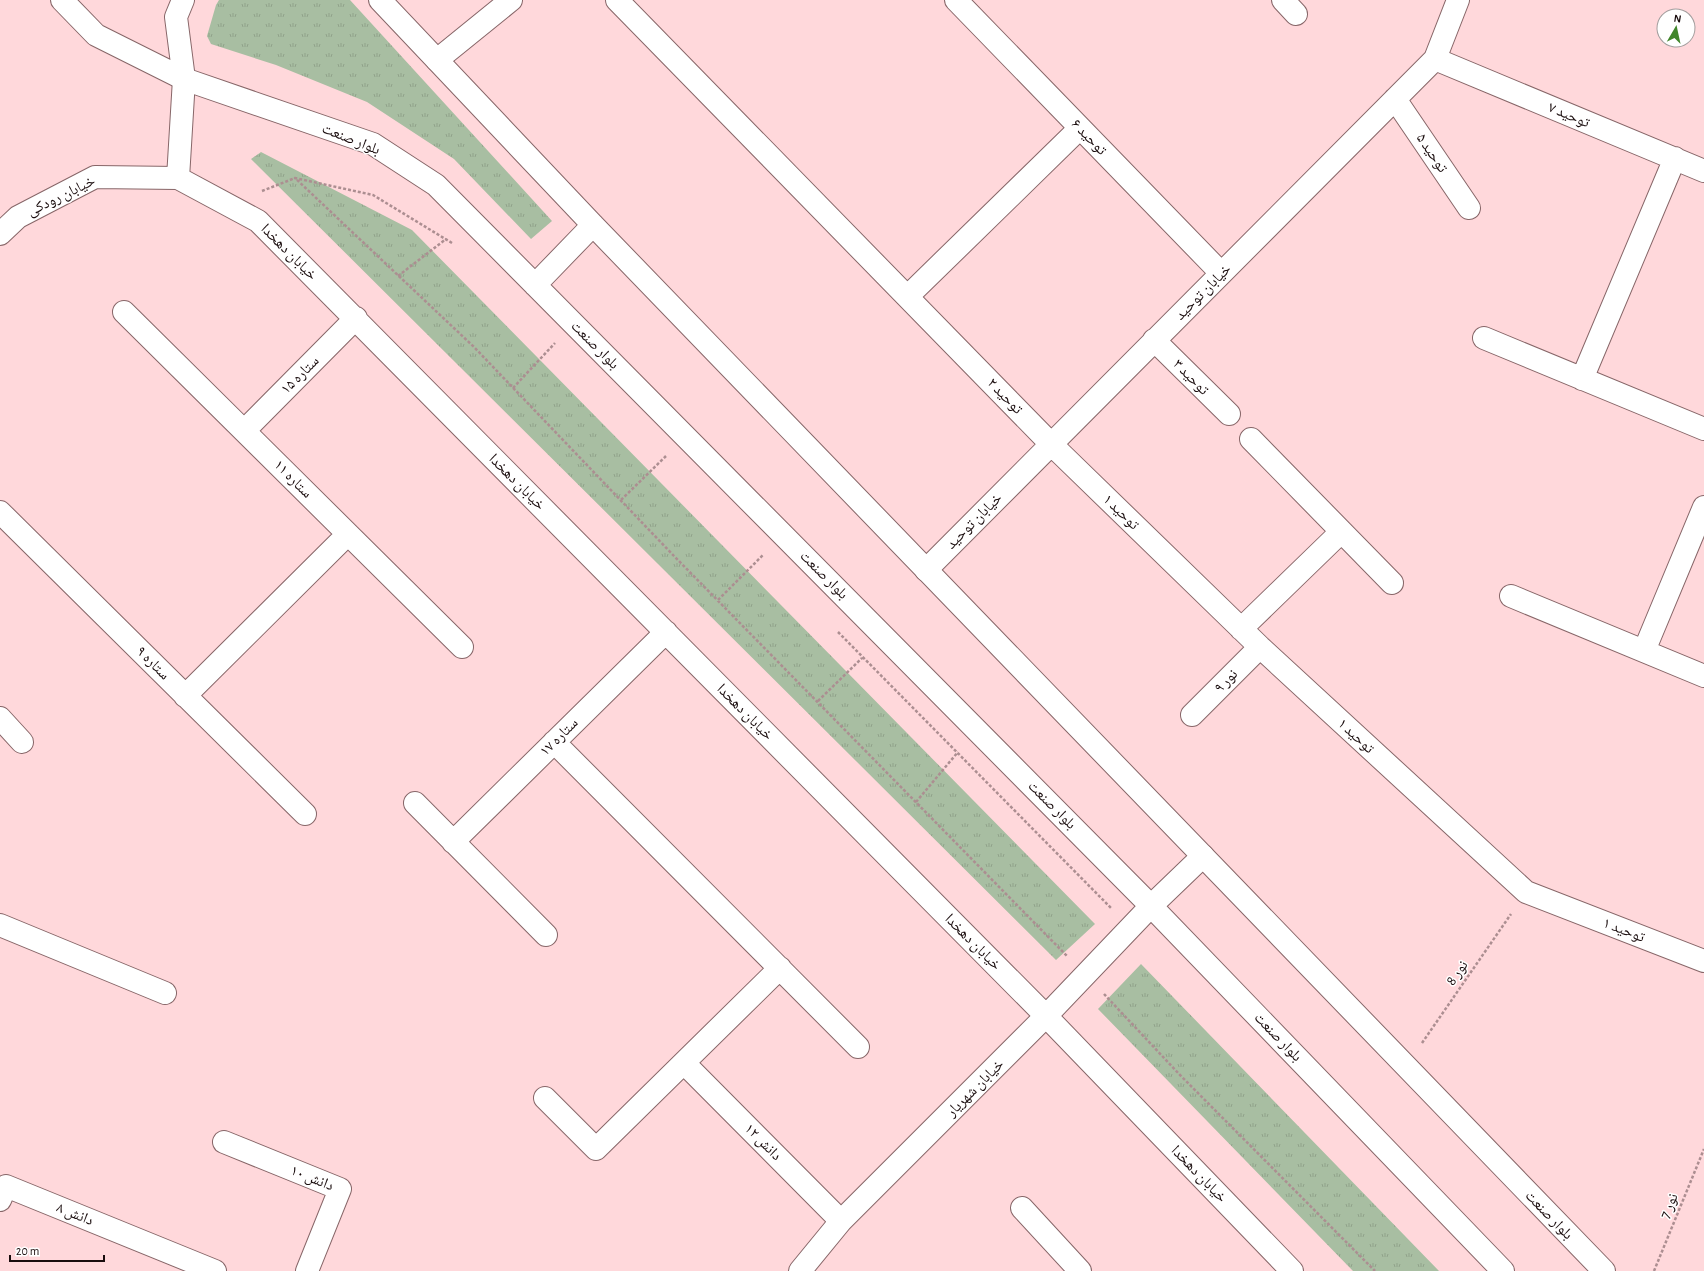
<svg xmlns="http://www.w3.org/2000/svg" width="1704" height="1271" font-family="'Alegreya Sans','Noto Naskh Arabic',sans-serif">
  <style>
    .grass { fill: url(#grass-tufts) }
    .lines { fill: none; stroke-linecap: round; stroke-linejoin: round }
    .minor-casing { stroke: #876668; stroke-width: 24 }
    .major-casing { stroke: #876668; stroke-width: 24 }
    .path { stroke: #ac8e91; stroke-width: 2.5; stroke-dasharray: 3 2; stroke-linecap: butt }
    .minor { stroke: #fff; stroke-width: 22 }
    .major { stroke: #fff; stroke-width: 22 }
    .labels { text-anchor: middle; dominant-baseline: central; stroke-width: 3; stroke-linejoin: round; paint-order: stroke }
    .street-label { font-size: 15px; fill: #190c0d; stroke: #fff }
  </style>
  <defs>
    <pattern id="grass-tufts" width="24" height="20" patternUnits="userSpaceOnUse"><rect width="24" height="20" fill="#a8bea2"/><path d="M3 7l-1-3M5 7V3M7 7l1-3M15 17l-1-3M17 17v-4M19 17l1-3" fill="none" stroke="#90a28a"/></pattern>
  </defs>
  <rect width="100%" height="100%" fill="#ffd8db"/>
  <!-- grass -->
  <path class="grass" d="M219,0h131l202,221 -21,18 -77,-80 -87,-57 -91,-37 -65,-21 -4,-8 9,-31z
    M261,152l151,78 683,694 -39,36 -805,-801z
    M1141,964l298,307h-86l-255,-262z"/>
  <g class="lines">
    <!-- minor casing -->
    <g class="minor-casing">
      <path id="minor" d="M617,0l434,444 209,203 266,245 178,69
        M956,0l265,273
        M1283,0l13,14
        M1435,59l269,112
        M437,60l74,-60
        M1395,99l74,109
        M178,178l6,-99
        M0,234l18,-17 77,-40 83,1 80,43 788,795 246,255
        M908,296l172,-168
        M124,312l338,335
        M1484,338l220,91
        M1154,340l75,74
        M1582,379l93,-221
        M244,431l112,-113
        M1251,439l141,144
        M0,512l305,302
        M926,570l509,-511 23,-59
        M1511,596l193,80
        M1241,629l100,-97
        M1644,651l60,-144
        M185,696l163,-162
        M1192,715l68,-68
        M0,718l22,24
        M554,742l304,305
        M415,803l131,132
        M453,842l213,-210
        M0,925l165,68
        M684,1063l157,158
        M545,1098l51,51 184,-181
        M224,1142l116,47 -33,82
        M0,1200l6,-14 209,85
        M1022,1208l58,63
        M800,1271l41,-50 205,-205 105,-110 52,-50"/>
    </g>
    <!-- major casing -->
    <g class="major-casing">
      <path id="major" d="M62,0l34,35 88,44 189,65 63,41 715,721 352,365
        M183,0l-7,17 8,62
        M380,0l213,225 1011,1046
        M535,285l58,-60"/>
    </g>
    <!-- path -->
    <path class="path" d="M262,191l33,-13
      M452,243l-79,-48 -78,-17 179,169 200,209 393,400
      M398,276l48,-37
      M513,388l42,-45
      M621,500l45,-44
      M718,600l45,-45
      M838,632l274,277
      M818,701l44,-43
      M916,802l42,-50
      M1104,994l76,81 195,196
      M1422,1043l89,-129
      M1654,1271l50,-122"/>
    <!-- minor -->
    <use href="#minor" class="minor"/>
    <!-- major -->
    <use href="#major" class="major"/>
  </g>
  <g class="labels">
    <!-- street labels -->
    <g class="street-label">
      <text transform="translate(1569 115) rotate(23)">توحید ۷</text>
      <text transform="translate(1089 137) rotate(46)">توحید ۶</text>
      <text transform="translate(351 139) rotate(22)">بلوار صنعت</text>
      <text transform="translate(1432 153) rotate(56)">توحید ۵</text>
      <text transform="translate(61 196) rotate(-26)">خیابان رودکی</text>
      <text transform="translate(289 252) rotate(45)">خیابان دهخدا</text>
      <text transform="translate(1203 292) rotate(-45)">خیابان توحید</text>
      <text transform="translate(595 345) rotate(45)">بلوار صنعت</text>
      <text transform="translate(300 375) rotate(-45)">ستاره ۱۵</text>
      <text transform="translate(1191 377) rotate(45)">توحید ۳</text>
      <text transform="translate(1005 396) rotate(46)">توحید ۲</text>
      <text transform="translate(293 479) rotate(45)">ستاره ۱۱</text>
      <text transform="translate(517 482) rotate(45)">خیابان دهخدا</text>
      <text transform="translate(1121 512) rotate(44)">توحید ۱</text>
      <text transform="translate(974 521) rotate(-45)">خیابان توحید</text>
      <text transform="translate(824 575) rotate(45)">بلوار صنعت</text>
      <text transform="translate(153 663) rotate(45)">ستاره ۹</text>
      <text transform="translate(1226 681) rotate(-46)">نور ۹</text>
      <text transform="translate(745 712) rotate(45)">خیابان دهخدا</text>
      <text transform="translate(1356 736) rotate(43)">توحید ۱</text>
      <text transform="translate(559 737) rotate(-45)">ستاره ۱۷</text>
      <text transform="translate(1052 805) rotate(45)">بلوار صنعت</text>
      <text transform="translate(1624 930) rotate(21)">توحید ۱</text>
      <text transform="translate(973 942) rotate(45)">خیابان دهخدا</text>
      <text transform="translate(1457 973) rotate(-55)">نور 8</text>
      <text transform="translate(1278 1037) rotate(46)">بلوار صنعت</text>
      <text transform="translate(975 1088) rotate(-45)">خیابان شهریار</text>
      <text transform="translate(763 1142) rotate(45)">دانش ۱۲</text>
      <text transform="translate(1199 1174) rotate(46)">خیابان دهخدا</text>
      <text transform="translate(312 1178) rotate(22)">دانش ۱۰</text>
      <text transform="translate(1669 1206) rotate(-68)">نور 7</text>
      <text transform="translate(75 1214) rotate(22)">دانش ۸</text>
      <text transform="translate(1549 1215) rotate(46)">بلوار صنعت</text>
    </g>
  </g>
  <!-- north arrow -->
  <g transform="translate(1676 28) rotate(9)"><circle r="19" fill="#ffffff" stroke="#a39e9e"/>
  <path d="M0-3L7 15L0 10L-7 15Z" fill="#41862b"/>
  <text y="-6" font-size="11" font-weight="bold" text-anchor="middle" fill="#190c0d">N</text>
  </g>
  <!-- scale -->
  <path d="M10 1255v6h94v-6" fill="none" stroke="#190c0d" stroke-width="2"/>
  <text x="16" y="1255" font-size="12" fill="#190c0d" stroke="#ffffff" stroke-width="3" paint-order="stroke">20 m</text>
</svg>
